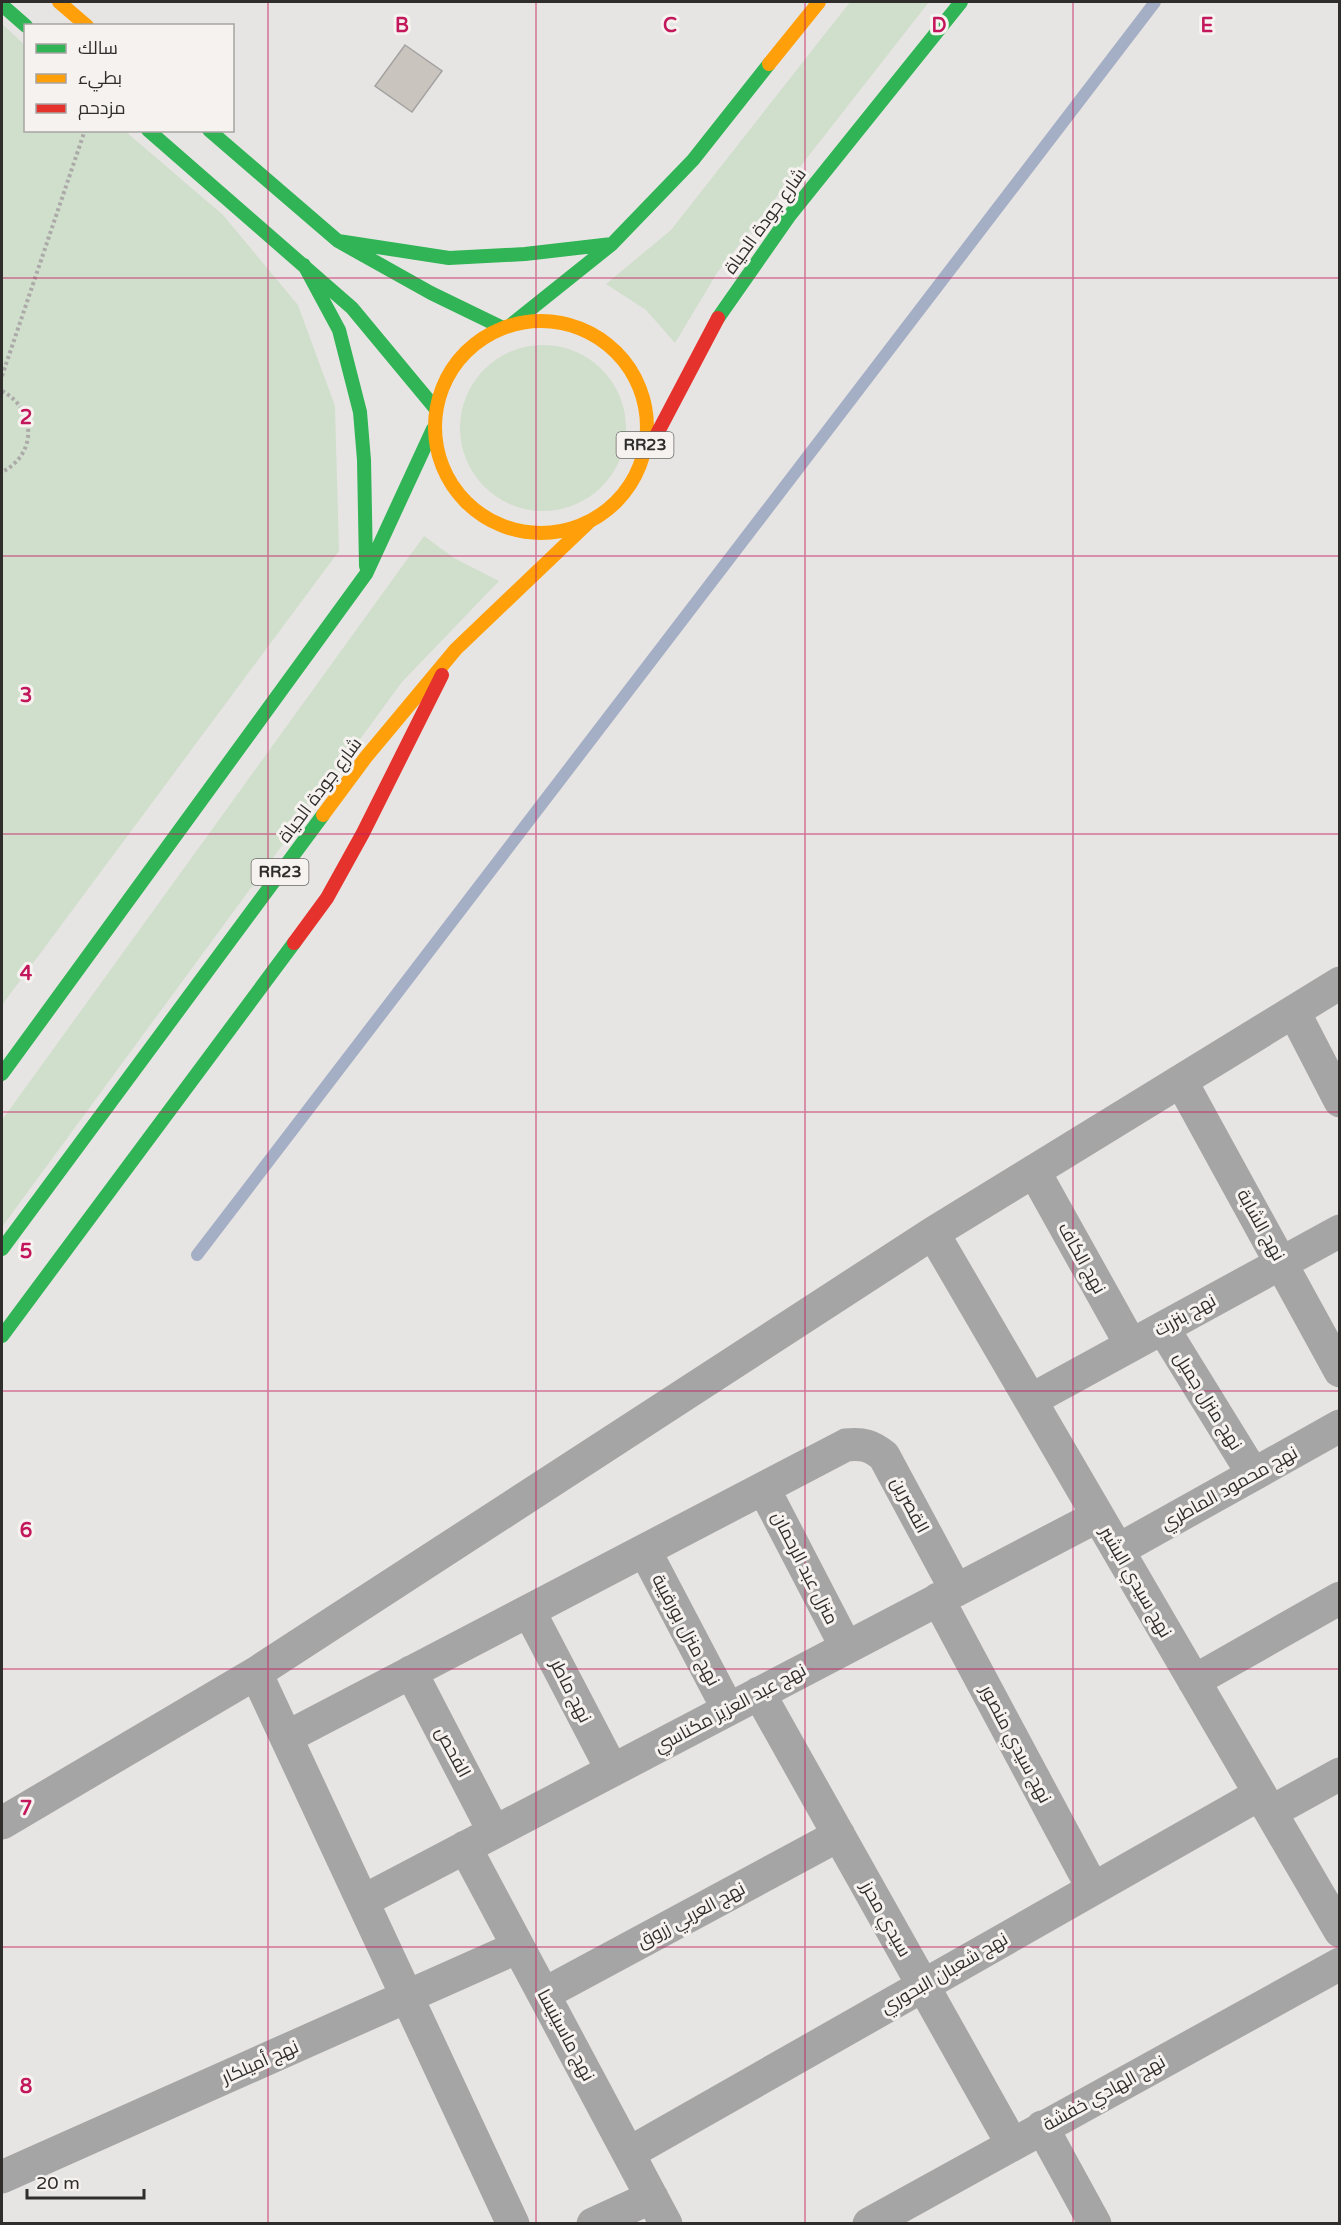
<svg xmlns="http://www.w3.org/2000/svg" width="1341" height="2225" font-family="'Varela Round',Cairo,sans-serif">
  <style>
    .green { fill: #d0decc }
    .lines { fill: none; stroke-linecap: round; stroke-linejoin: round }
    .stream { stroke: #a4aec4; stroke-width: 12 }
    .building { fill: #cac4be; stroke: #a4a2a0; stroke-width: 1.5 }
    .path { stroke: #acaaa9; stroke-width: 4; stroke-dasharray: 3 3; stroke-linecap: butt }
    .street { stroke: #a6a5a5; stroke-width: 33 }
    .fast { stroke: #30b455; stroke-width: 14 }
    .slow { stroke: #ff9f0a; stroke-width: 14 }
    .jam { stroke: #e5322d; stroke-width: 14 }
    .grid { fill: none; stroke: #c2185b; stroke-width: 1.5; stroke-opacity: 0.55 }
    .labels { text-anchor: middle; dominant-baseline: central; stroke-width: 6; stroke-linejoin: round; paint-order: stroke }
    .shield { fill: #f6f2ef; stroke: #6b6967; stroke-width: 1.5 }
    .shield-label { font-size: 16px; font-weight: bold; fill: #2f2e2d }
    .street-label { font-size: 18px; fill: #2f2e2d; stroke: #f6f2ef }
    .grid-label { font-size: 20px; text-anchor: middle; font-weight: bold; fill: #c2185b; stroke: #f6f2ef; stroke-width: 6; stroke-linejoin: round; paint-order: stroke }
  </style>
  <rect width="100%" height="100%" fill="#e7e5e3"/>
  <!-- green -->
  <path class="green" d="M850,2h79l-212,271 -42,70 -29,-33 -40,-26 65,-54z
    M2,24l23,21 1,85 99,1 98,84 75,90 37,101 4,145 -337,454z
    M460 428a83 83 0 1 1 166 0a83 83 0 1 1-166 0Z
    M424,536l30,22 45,23 -97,101 -400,545v-107z"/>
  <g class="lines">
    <!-- stream -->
    <path class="stream" d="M197,1255l958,-1253"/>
  </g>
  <!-- building -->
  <path class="building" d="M405,45l37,26 -30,41 -37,-26z"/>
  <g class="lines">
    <!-- path -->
    <path class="path" d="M2,376l83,-246
      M2,391c34,18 36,63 0,81"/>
    <!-- street -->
    <path class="street" d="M1294,1012l46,89
      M1181,1081l159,290
      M1034,1171l97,174
      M933,1233l407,698
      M1163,1328l90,146
      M1031,1400l309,-169
      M764,1489l82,158
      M1118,1550l222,-124
      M645,1551l83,158
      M938,1599l155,290
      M529,1611l83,159
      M411,1672l83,160
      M256,1673l257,551
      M1194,1681l146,-83
      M759,1693l253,451
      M287,1737l559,-292c17,-2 26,1 38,11l72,134
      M1271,1812l69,-38
      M2,1823l254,-150 677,-440 407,-250
      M465,1847l201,377
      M363,1901l735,-385
      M544,1994l295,-159
      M1042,2127l53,97
      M629,2153l631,-359
      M2,2177l516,-230
      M593,2224l59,-27
      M869,2224l471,-260"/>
    <!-- fast -->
    <path class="fast" d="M2,5l24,21
      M148,130l204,178 83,100
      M209,130l129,111 93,52 70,34
      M338,241l111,17 76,-4 87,-10
      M304,265l35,65 21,82 4,48 2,106
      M718,318l72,-103 171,-213
      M512,324l100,-80 81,-84 76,-96
      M2,1074l364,-500 67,-145
      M2,1249l321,-434
      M2,1336l292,-393"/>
    <!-- slow -->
    <path class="slow" d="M59,2l28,24
      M769,64l50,-62
      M435 427a106 106 0 1 1 212 0a106 106 0 1 1-212 0Z
      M323,815l43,-58 90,-108 133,-127"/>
    <!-- jam -->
    <path class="jam" d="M648,451l70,-133
      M294,943l33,-45 36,-65 79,-158"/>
  </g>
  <!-- grid -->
  <path class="grid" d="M268,2v2222M536,2v2222M805,2v2222M1073,2v2222M2,278h1338M2,556h1338M2,834h1338M2,1112h1338M2,1391h1338M2,1669h1338M2,1947h1338"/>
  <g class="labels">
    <!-- shield labels -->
    <g class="shield">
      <rect x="616.5" y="432" width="57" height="26" rx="4.5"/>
      <rect x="251.5" y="859" width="57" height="26" rx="4.5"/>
    </g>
    <g class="shield-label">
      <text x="645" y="445">RR23</text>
      <text x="280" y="872">RR23</text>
    </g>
    <!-- street labels -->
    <g class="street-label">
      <text transform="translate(765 221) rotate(-54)">شارع جودة الحياة</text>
      <text transform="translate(320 790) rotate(-53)">شارع جودة الحياة</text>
      <text transform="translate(1261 1225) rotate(61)">نهج الشابة</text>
      <text transform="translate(1082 1258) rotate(61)">نهج الكاف</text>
      <text transform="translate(1185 1315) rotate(-29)">نهج بنزرت</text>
      <text transform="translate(1208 1401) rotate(58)">نهج منزل جميل</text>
      <text transform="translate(1229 1488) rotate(-29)">نهج محمود الماطري</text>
      <text transform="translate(910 1505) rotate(62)">القصرين</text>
      <text transform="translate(805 1568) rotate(63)">منزل عبد الرحمان</text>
      <text transform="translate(1136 1582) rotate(60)">نهج سيدي البشير</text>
      <text transform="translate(686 1630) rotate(62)">نهج منزل بورقيبة</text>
      <text transform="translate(571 1691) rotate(63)">نهج ماطر</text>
      <text transform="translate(730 1708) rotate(-28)">نهج عبد العزيز مكناسي</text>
      <text transform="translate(1016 1744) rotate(62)">نهج سيدي منصور</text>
      <text transform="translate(453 1752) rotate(62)">الفحص</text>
      <text transform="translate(691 1915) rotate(-28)">نهج العربي زروق</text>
      <text transform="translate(886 1919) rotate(61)">سيدي محرز</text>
      <text transform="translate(944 1973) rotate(-30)">نهج شعبان البحوري</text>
      <text transform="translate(566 2035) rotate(62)">نهج ماسينيسا</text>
      <text transform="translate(260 2062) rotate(-24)">نهج أميلكار</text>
      <text transform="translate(1104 2093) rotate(-29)">نهج الهادي خفشة</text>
    </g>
  </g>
  <g class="grid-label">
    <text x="402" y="32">B</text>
    <text x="670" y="32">C</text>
    <text x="939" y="32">D</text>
    <text x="1207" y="32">E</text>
    <text x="26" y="424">2</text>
    <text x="26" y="702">3</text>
    <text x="26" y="980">4</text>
    <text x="26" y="1258">5</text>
    <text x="26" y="1537">6</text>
    <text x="26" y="1815">7</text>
    <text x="26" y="2093">8</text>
  </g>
  <!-- border -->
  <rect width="1341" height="2225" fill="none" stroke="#2f2e2d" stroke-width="6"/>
  <!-- legend -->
  <rect x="24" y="24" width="210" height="108" fill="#f6f2ef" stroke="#a6a4a1" stroke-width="1.5"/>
  <rect x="36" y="44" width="30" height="9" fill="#30b455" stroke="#a6a4a1" stroke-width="1.5"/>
  <text x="78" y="54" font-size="18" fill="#2f2e2d">سالك</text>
  <rect x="36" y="74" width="30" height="9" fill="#ff9f0a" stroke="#a6a4a1" stroke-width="1.5"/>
  <text x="78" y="84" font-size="18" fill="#2f2e2d">بطيء</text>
  <rect x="36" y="104" width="30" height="9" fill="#e5322d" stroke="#a6a4a1" stroke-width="1.5"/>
  <text x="78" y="114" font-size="18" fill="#2f2e2d">مزدحم</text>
  <!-- scale -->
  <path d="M27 2189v9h117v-9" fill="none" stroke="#2f2e2d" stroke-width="3"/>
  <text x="36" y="2189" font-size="18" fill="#2f2e2d" stroke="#f6f2ef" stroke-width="4.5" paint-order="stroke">20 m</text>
</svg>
